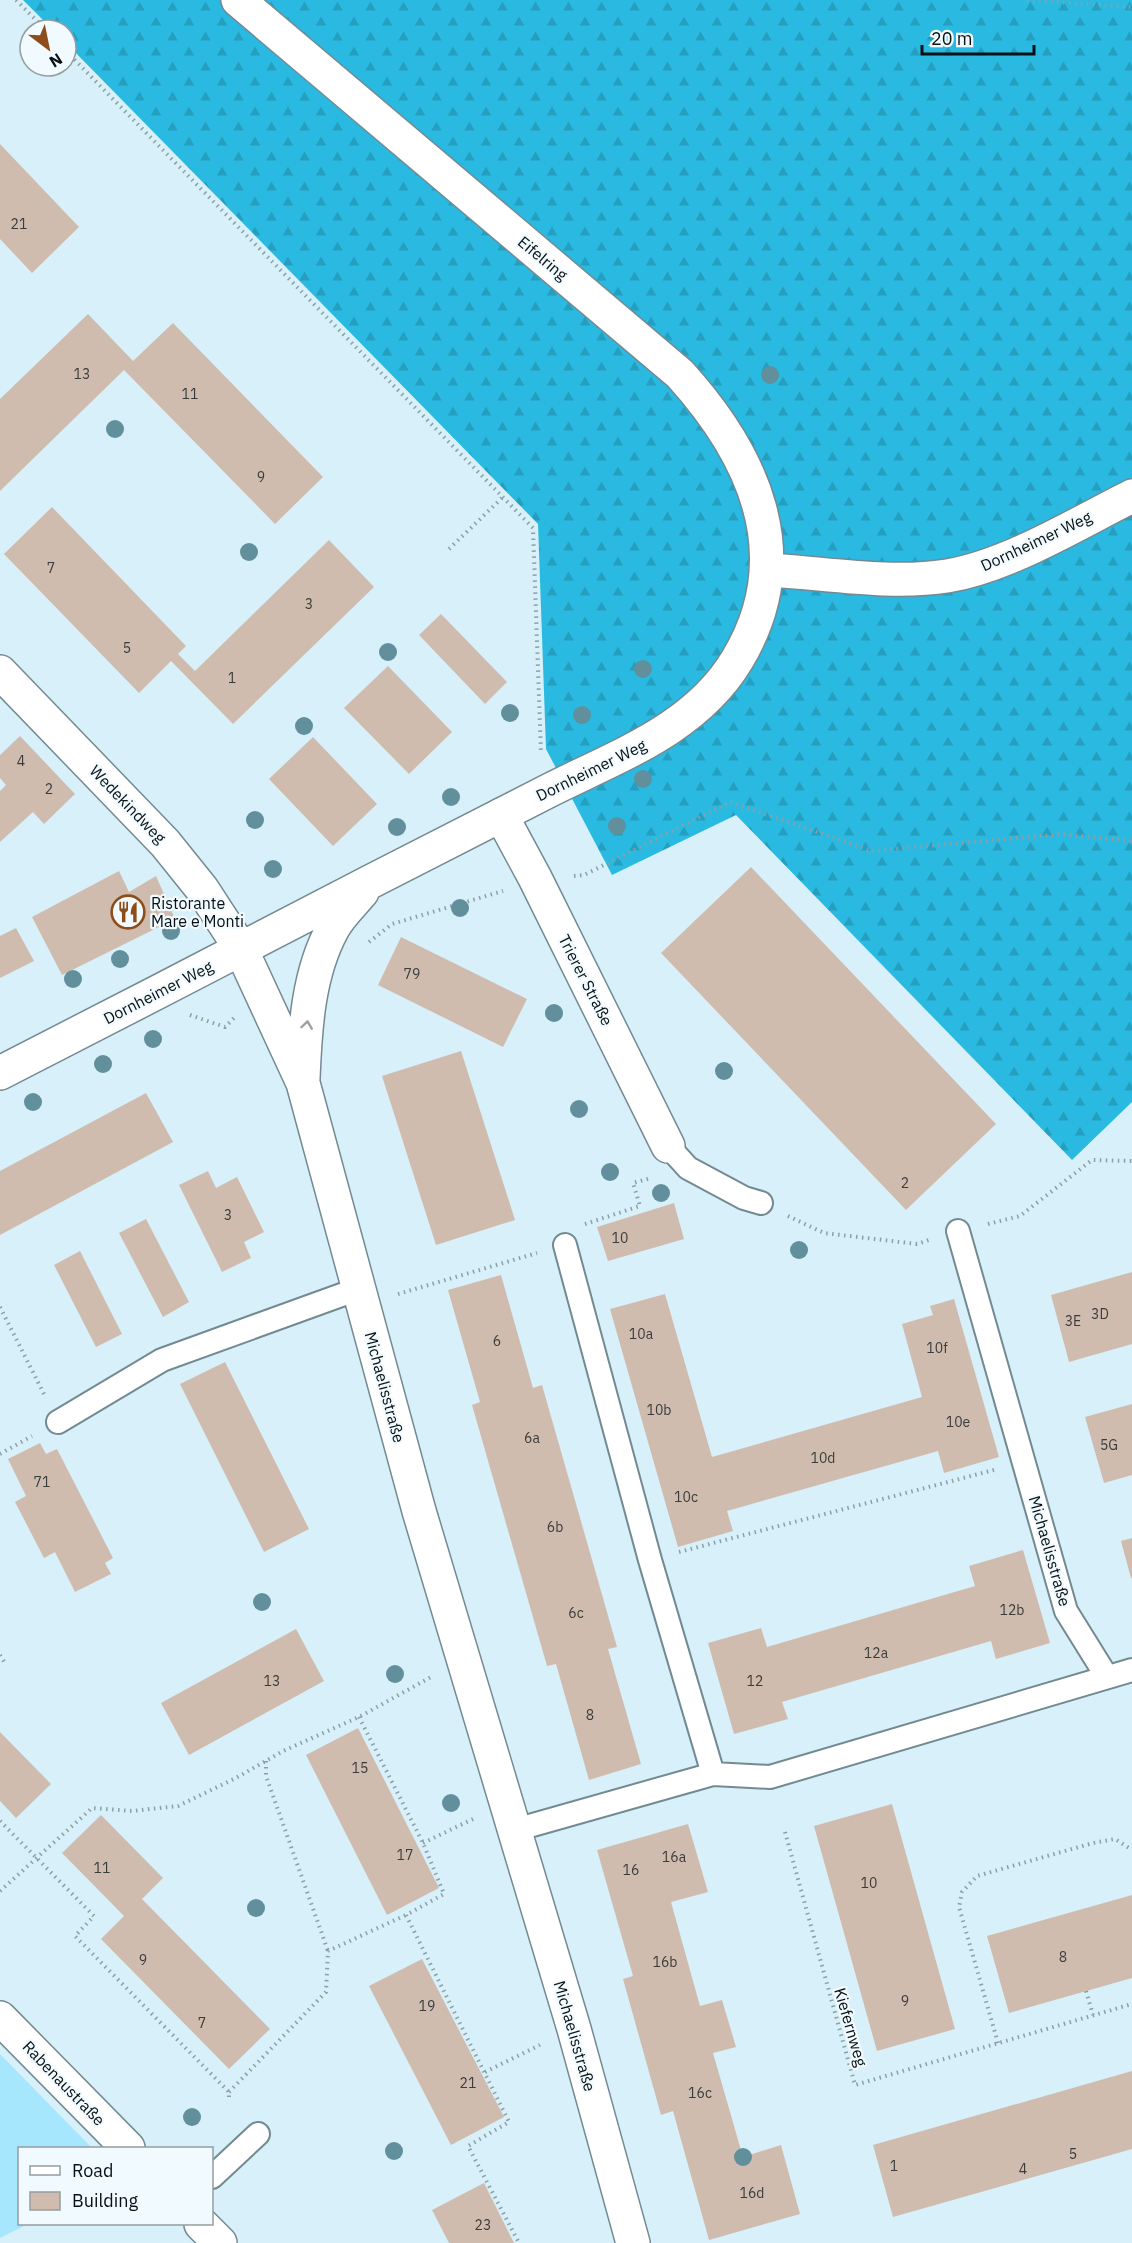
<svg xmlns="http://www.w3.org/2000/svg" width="1132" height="2243" font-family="'IBM Plex Sans',sans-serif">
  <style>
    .forest { fill: url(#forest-firs) }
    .pitch { fill: #a7e7fd }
    .building { fill: #cfbcaf }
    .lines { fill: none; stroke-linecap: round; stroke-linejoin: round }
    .lane-casing { stroke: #748a92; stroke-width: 26 }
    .street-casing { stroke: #748a92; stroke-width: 36 }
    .secondary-casing { stroke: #748a92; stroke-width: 36 }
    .path { stroke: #8d9fa6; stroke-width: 4; stroke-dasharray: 1.5 4.5; stroke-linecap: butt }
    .lane { stroke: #fff; stroke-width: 22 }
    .street { stroke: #fff; stroke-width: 33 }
    .secondary { stroke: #fff; stroke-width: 33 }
    .tree { fill: #628f9c }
    .oneway { stroke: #9da0a1 }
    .labels { text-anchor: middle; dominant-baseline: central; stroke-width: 4.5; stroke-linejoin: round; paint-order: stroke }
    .number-label { font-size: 14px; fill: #3a3c3b }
    .street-label { font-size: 16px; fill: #091114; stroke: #f1fafe }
    .poi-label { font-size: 16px; fill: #091114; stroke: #f1fafe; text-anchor: start }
  </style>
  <defs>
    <pattern id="forest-firs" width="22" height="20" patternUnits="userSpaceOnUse" patternTransform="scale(1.5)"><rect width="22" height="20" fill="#2abae1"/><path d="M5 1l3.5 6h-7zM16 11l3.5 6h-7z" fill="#249fc0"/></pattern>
  </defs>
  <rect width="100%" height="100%" fill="#d8f0f9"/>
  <!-- forest -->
  <path class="forest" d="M23,0h1109v1102l-60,58 -336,-345 -124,60 -66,-126 -8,-225 -472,-481v-13h-13z"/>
  <!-- pitch -->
  <path class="pitch" d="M0,2054l92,94h-72v76h8l-28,14z"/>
  <!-- building -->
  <path class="building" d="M0,144l79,83 -47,46 -32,-34z
    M88,314l45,47 40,-38 150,154 -48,47 -151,-154 -124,121v-92z
    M52,507l134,139 -8,8 17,17 134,-131 45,47 -141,137 -62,-63 -32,32 -135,-139z
    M441,614l66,68 -22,22 -66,-69z
    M388,666l64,66 -43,42 -65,-66z
    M20,736l55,58 -31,30 -11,-12 -33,30v-51l6,-6 -6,-7v-23z
    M313,737l64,67 -44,42 -64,-67z
    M751,867l245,257 -90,86 -245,-257z
    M119,871l10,21 27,-16 19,43 -113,56 -30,-58z
    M16,928l18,33 -34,17v-42z
    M401,937l126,62 -24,48 -125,-62z
    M461,1051l54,169 -79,25 -54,-169z
    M146,1093l27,49 -173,93v-64z
    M208,1171l8,17 21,-11 27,55 -20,10 7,16 -29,14 -43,-87z
    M674,1203l10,36 -76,22 -11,-34z
    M146,1219l43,83 -26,15 -44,-84z
    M80,1251l42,83 -26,13 -42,-82z
    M1132,1272v72l-63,18 -18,-67z
    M501,1275l32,113 9,-3 75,262 -9,2 33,115 -52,16 -33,-116 -9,2 -75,-261 8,-3 -32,-112z
    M665,1294l47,163 210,-60 -20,-73 31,-9 -3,-9 24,-7 45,158 -55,16 -6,-22 -211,60 6,20 -55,16 -68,-238z
    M225,1362l84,167 -45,23 -84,-168z
    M1132,1404v71l-28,8 -19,-66z
    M40,1443l6,11 11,-5 56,109 -8,5 6,11 -36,18 -20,-40 -11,6 -29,-56 11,-6 -18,-37z
    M1132,1538v40h-1l-10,-37z
    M1023,1550l27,93 -54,16 -5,-18 -209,61 6,17 -54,15 -26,-91 53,-15 6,19 208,-61 -6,-20z
    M296,1629l28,52 -135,74 -28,-52z
    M358,1728l81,160 -52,27 -81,-160z
    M0,1732l51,52 -35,34 -16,-17z
    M892,1804l63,225 -78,22 -63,-225z
    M101,1815l62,63 -21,21 128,130 -41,40 -128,-130 23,-23 -62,-63z
    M688,1824l20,68 -37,10 29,104 22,-6 14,47 -23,6 30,104 38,-12 19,69 -91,26 -36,-129 -12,4 -38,-136 10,-3 -36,-126z
    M1132,1895v83l-123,35 -22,-77z
    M422,1959l82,158 -53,28 -82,-159z
    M1132,2071v78l-239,68 -20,-72z
    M484,2183l30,60h-65l-17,-33z"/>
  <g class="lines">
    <!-- lane casing -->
    <g class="lane-casing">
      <path id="lane" d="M668,1146l20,22 56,30 17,5
        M958,1231l108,380 41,66
        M565,1245l85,315 63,214
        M58,1422l104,-62 196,-71
        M515,1830l198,-56 57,3 362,-107
        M212,2177l46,-43"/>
    </g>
    <!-- street casing -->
    <g class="street-casing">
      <path id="street" d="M0,672l165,171 37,46 39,60
        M501,815l34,63 133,268
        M0,2018l128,130
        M201,2224l19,19"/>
    </g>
    <!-- secondary casing -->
    <g class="secondary-casing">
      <path id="secondary" d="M768,570c57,3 122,15 179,6 61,-10 129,-52 185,-80
        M241,949l62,134 116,428 155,518 59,214
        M0,1073c124,-63 246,-127 370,-191 60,-31 121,-62 182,-93 68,-34 144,-61 185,-129 63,-104 17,-204 -57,-286l-442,-374
        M303,1078c2,-49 5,-105 30,-150 7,-13 19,-24 29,-36"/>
    </g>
    <!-- path -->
    <path class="path" d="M16,0l30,30
      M1027,0l105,7
      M66,51l467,477 8,226
      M449,549l54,-52
      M574,876l10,-1 146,-73 142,49 190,-17 70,7
      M369,942l23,-18 111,-33
      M190,1015l35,12 9,-9
      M788,1216l36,17 93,11 12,-4
      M585,1224l55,-18 -7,-23 18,-5
      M988,1224l32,-8 72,-56 40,1
      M398,1294l139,-41
      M0,1307l44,87
      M0,1454l32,-18
      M679,1552l315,-82
      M0,1655l5,8
      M359,1717l64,126 21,51 -38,21 103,207 -41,24 51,97
      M266,1761v15l62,175
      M0,1821l94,95 -19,20 154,156v9
      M785,1832l70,253 277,-81
      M423,1843l50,-24
      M0,1891l92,-83 40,3 46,-5 58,-28 47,-27 76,-34 72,-40
      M1086,1991l7,24
      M998,2043l-39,-136 3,-15 15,-16 116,-33 22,-4 17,11
      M485,2072l55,-27
      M229,2092l97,-100 2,-41 78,-36"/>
    <!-- lane -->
    <use href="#lane" class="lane"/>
    <!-- street -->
    <use href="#street" class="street"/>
    <!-- secondary -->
    <use href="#secondary" class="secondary"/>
  </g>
  <!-- trees -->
  <g class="tree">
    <circle cx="770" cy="375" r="9"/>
    <circle cx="115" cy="429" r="9"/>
    <circle cx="249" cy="552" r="9"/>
    <circle cx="388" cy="652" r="9"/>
    <circle cx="643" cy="669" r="9"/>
    <circle cx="510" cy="713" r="9"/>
    <circle cx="582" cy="715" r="9"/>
    <circle cx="304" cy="726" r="9"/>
    <circle cx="643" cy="779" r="9"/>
    <circle cx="451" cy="797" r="9"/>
    <circle cx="255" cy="820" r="9"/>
    <circle cx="617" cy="826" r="9"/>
    <circle cx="397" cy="827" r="9"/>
    <circle cx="273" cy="869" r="9"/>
    <circle cx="460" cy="908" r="9"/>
    <circle cx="171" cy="931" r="9"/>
    <circle cx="120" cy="959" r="9"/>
    <circle cx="73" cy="979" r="9"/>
    <circle cx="554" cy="1013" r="9"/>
    <circle cx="153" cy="1039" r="9"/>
    <circle cx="103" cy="1064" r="9"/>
    <circle cx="724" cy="1071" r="9"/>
    <circle cx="33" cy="1102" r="9"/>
    <circle cx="579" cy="1109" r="9"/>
    <circle cx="610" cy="1172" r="9"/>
    <circle cx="661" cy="1193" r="9"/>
    <circle cx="799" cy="1250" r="9"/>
    <circle cx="262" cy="1602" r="9"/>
    <circle cx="395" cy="1674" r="9"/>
    <circle cx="451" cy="1803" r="9"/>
    <circle cx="256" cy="1908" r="9"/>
    <circle cx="192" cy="2117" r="9"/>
    <circle cx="394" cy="2151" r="9"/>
    <circle cx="743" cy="2157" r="9"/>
  </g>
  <!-- one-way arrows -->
  <defs><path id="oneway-chevron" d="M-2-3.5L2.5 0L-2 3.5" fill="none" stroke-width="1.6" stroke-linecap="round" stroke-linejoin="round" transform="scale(1.5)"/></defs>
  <use class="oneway" href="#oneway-chevron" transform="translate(307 1025) rotate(-82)"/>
  <!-- icons -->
  <defs>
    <g id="restaurant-ring" transform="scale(1.725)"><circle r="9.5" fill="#f1fafe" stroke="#8e4d18" stroke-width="1.5"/><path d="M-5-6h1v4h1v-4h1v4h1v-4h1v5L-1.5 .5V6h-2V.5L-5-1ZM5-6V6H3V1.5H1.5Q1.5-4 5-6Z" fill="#8e4d18"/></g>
  </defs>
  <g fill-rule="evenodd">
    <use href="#restaurant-ring" x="128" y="912"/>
  </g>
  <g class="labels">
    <!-- number labels -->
    <g class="number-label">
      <text x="19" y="224">21</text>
      <text x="82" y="374">13</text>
      <text x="190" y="394">11</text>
      <text x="261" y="477">9</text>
      <text x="51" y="568">7</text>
      <text x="309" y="604">3</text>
      <text x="127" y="648">5</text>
      <text x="232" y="678">1</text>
      <text x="21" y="761">4</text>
      <text x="49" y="789">2</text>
      <text x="412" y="974">79</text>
      <text x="905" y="1183">2</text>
      <text x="228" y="1215">3</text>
      <text x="620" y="1238">10</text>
      <text x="1100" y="1314">3D</text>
      <text x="1073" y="1321">3E</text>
      <text x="641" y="1334">10a</text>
      <text x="497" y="1341">6</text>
      <text x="937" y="1348">10f</text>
      <text x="659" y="1410">10b</text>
      <text x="958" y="1422">10e</text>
      <text x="532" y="1438">6a</text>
      <text x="1109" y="1445">5G</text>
      <text x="823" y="1458">10d</text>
      <text x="42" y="1482">71</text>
      <text x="686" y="1497">10c</text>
      <text x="555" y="1527">6b</text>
      <text x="1012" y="1610">12b</text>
      <text x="576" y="1613">6c</text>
      <text x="876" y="1653">12a</text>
      <text x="272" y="1681">13</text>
      <text x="755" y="1681">12</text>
      <text x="590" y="1715">8</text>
      <text x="360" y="1768">15</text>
      <text x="405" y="1855">17</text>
      <text x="674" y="1857">16a</text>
      <text x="102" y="1868">11</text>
      <text x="631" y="1870">16</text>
      <text x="869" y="1883">10</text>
      <text x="1063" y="1957">8</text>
      <text x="143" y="1960">9</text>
      <text x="665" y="1962">16b</text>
      <text x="905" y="2001">9</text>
      <text x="427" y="2006">19</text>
      <text x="202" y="2023">7</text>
      <text x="468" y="2083">21</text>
      <text x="700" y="2093">16c</text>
      <text x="1073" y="2154">5</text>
      <text x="894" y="2166">1</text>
      <text x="1023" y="2169">4</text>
      <text x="752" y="2193">16d</text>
      <text x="483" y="2225">23</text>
    </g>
    <!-- street labels -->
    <g class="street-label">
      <text transform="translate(543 258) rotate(40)">Eifelring</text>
      <text transform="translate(1036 541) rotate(-25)">Dornheimer Weg</text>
      <text transform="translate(591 770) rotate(-26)">Dornheimer Weg</text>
      <text transform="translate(128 804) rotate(46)">Wedekindweg</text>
      <text transform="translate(586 980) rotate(63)">Trierer Straße</text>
      <text transform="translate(158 992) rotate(-27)">Dornheimer Weg</text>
      <text transform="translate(385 1387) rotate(75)">Michaelisstraße</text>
      <text transform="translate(1050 1551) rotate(74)">Michaelisstraße</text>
      <text transform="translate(851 2027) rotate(74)">Kiefernweg</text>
      <text transform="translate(575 2036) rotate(74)">Michaelisstraße</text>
      <text transform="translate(64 2083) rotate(46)">Rabenaustraße</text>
    </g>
    <!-- poi labels -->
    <g class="poi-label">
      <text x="151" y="903">Ristorante<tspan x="151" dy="18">Mare e Monti</tspan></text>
    </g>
  </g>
  <!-- legend -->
  <rect x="18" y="2147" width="195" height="78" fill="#f1fafe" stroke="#949da0" stroke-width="1.5"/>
  <rect x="30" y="2166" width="30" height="9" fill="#ffffff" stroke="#949da0" stroke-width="1.5"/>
  <text x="72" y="2177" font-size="18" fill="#091114">Road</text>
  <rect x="30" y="2192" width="30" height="18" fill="#cfbcaf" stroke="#949da0" stroke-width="1.5"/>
  <text x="72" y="2207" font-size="18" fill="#091114">Building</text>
  <!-- north arrow -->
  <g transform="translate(48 48) rotate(148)"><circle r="28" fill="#f1fafe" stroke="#949da0" stroke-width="1.5"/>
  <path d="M0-4.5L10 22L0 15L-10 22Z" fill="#8e4d18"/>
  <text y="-9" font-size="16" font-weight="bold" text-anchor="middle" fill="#091114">N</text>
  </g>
  <!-- scale -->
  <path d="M922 45v9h112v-9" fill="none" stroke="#091114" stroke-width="3"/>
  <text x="931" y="45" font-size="18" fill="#091114" stroke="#f1fafe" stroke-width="4.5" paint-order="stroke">20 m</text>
</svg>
